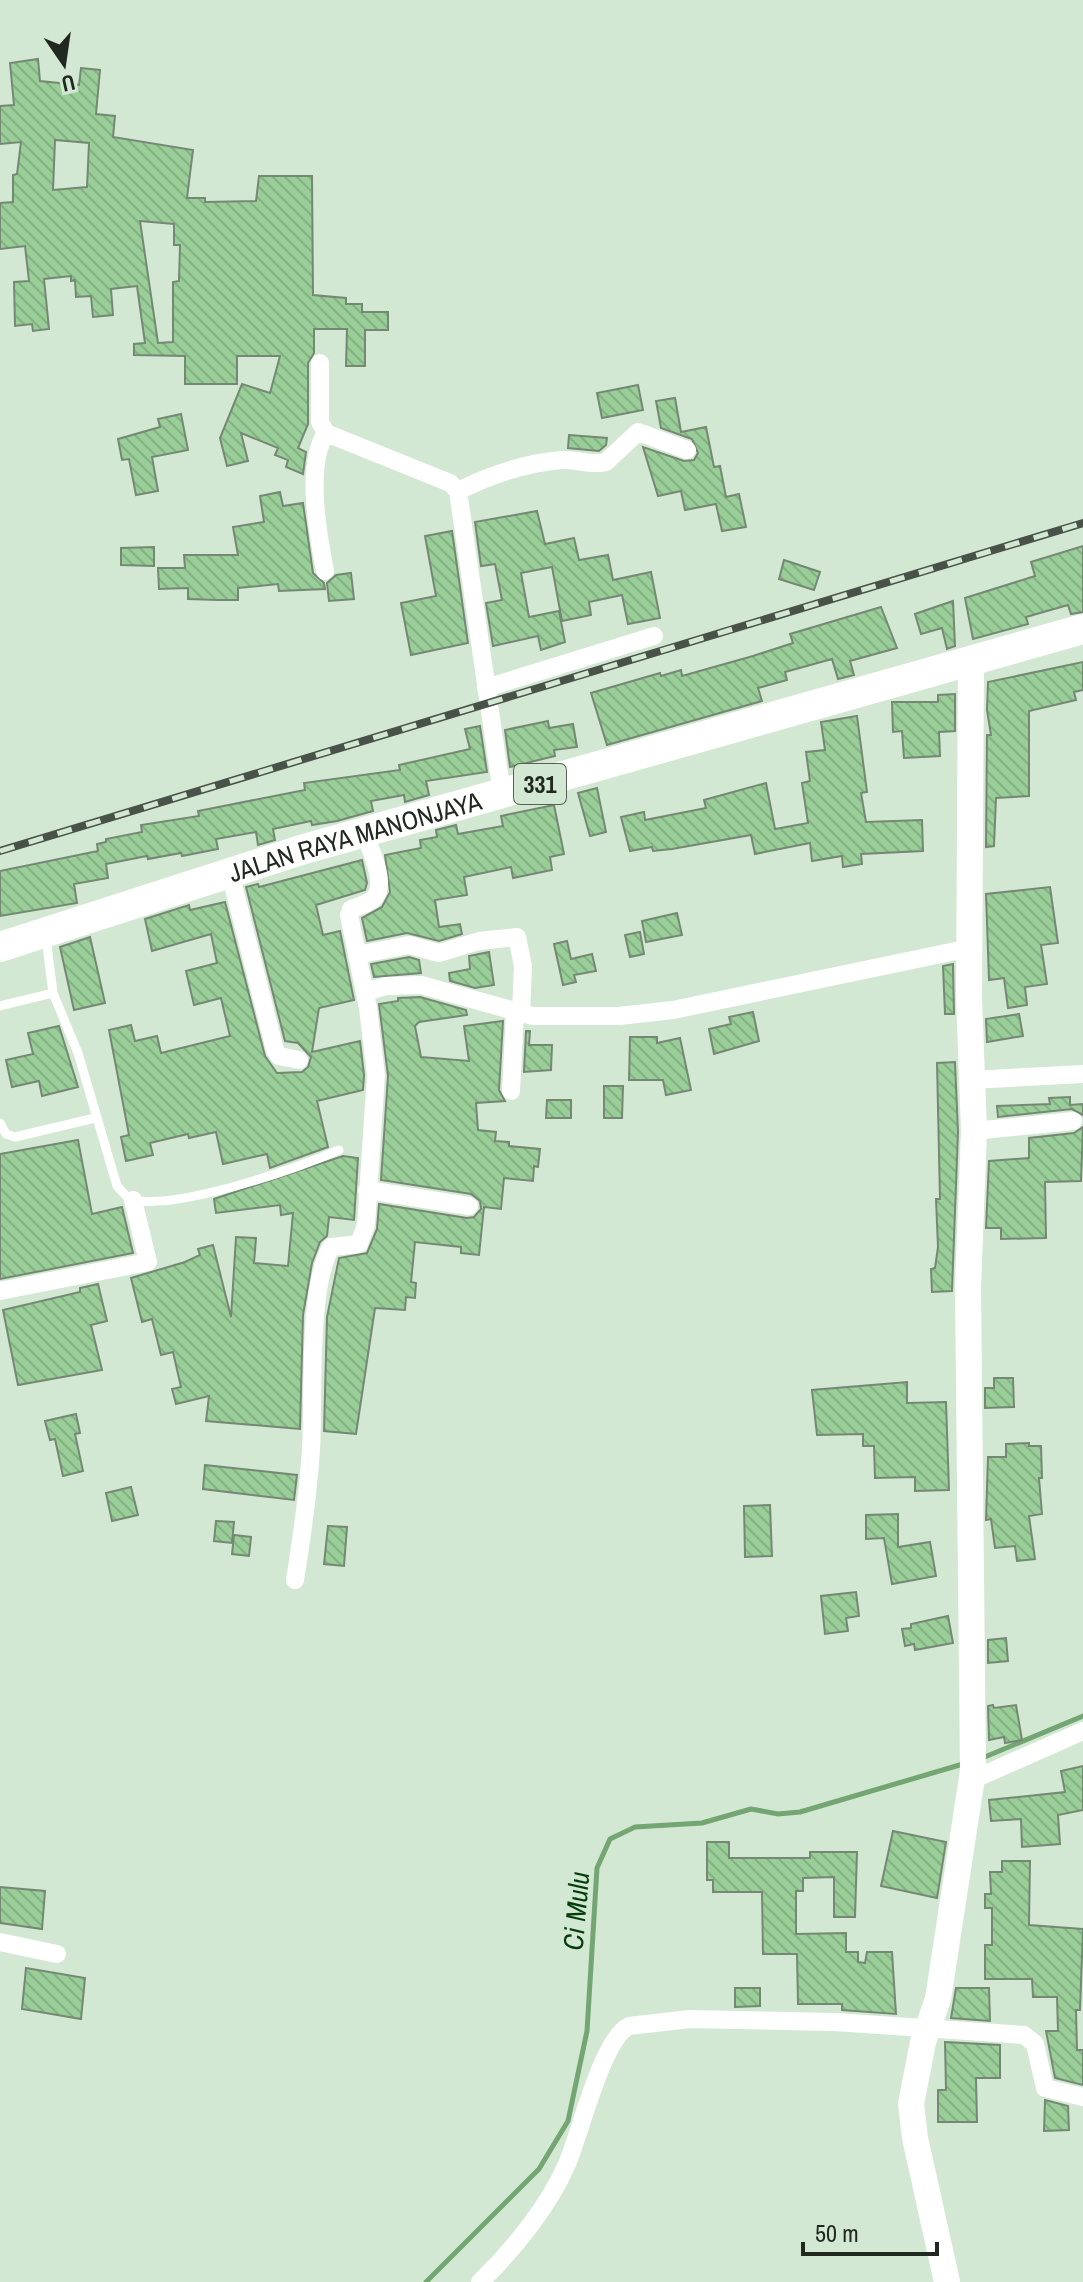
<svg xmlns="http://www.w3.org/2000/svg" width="1083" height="2282" font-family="'Archivo Narrow',sans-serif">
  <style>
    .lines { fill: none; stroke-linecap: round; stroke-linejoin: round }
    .stream { stroke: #73a672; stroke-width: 5 }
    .building { fill: url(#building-back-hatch); stroke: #758874; stroke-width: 2; fill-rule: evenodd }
    .lane { stroke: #fff; stroke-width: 9 }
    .street { stroke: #fff; stroke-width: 18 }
    .secondary { stroke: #fff; stroke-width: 26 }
    .primary { stroke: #fff; stroke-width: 30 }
    .rail-casing { stroke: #485248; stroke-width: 8 }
    .rail { stroke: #d3e8d3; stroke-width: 5; stroke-dasharray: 15; stroke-linecap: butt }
    .labels { text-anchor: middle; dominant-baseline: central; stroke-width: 8; stroke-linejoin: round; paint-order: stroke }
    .shield { fill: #d3e8d3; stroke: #566256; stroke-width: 2 }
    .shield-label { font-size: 24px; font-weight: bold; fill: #202820 }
    .street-label { font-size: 26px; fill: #202820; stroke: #d3e8d3 }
    .water-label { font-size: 28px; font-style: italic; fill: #033e0a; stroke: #d3e8d3 }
  </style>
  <defs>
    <pattern id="building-back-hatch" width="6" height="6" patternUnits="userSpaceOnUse" patternTransform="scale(2)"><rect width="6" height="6" fill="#99ce98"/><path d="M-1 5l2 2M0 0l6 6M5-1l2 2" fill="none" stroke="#84b183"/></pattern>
  </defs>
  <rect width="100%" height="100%" fill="#d3e8d3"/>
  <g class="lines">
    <!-- stream -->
    <path class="stream" d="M980,1759l103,-43
      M426,2282l113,-113 29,-48 19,-90 10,-163 13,-29 25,-12 67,-4 49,-14 27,5 22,-2 163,-48"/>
  </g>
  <!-- building -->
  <path class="building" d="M38,59l2,22 39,4 2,-17 19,2 -4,44 19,2 -2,21 80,13 -6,48h18v4l51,-1 3,-25h53l1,119 33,3v6h16v8h26v18h-23v36h-19l1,-37h-33v24l-6,10v61l-10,24 8,4 -3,22 -17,-7 2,-7 -13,-5 3,-7 -37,-15 7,28 -21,5 -7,-28 22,-54 28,9 10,-37h-43v28h-52v-28l-51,-1v-11l11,-1 -8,-57 -26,3 2,26 -20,2 -2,-21 -15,1 -1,-17 -4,1v-5l-27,3 5,50 -16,2 -1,-7 -17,2 -1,-44 15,-1 -4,-35 -25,3v-46l13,-1v-27l4,-1 4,-32 -21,2v-38l14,-1 -4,-42zM55,140l34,3 -2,44 -34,3zM140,221l34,3v21h6l-1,36 -6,1v60l-15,1z
    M638,385l5,25 -41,8 -5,-25z
    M675,398l6,34 25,-5 8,40 6,-1 6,31 13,-3 7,33 -24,4 -6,-27 -31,6 -4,-19 -23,5 -15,-49 41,14 10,-1 4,-7 -6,-14 -31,-11 -5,-27z
    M181,414l7,36 -36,7 6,34 -22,4 -7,-36 -7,1 -4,-21 42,-12 -2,-8z
    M569,435l38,3 -1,7 -7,6 -31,-3z
    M280,492l3,14 20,-3 10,70 11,10 1,6 -46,2 -1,-7 -40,4v12h-20l-30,-1v-11l-29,1 -1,-21h27l-1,-13h54l-5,-28 31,-5 -4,-26z
    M537,511l8,33 29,-6 5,22 29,-5 5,25 38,-8 9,46 -32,6 -6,-29 -33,7 2,13 -29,6 -10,-54 -31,6 8,44 30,-6 6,31 -24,8 -3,-14 -45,10 -7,-43 16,-3 -7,-36 -14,2 -6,-44z
    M452,531l16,112 -57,12 -10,-52 35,-7 -11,-60z
    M1083,546v66l-12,2 -3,-9 -42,12 2,7 -55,15 -8,-41 70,-22 -4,-14z
    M154,547v19l-33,-1v-17z
    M784,560l36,12 -6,18 -35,-11z
    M351,573l3,26 -25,2 -2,-18 9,-8z
    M953,601l2,45 -8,3 -5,-21 -21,6 -6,-20z
    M881,607l16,41 -47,13 4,14 -16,4 -6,-20 -18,5 -29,8 2,8 -29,8 4,13 -155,44 -16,-52 69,-20 1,3 20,-6 1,6 71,-20 40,-13 -3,-9z
    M1083,662v28l-9,2 2,8 -47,11v85l-33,2 -2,48 -8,1 1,-112h4l-4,-25 1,-28z
    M955,694v37l-16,1 1,24 -36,2 -2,-27 -9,1 -1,-30h46v-7z
    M857,716l10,76 -6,1 5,29 56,-2 1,31 -62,3 1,10 -19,3 -1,-11 -30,5 -2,-18 -55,11 -4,-19 -79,14 -19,2 -1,-4 -22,4 -9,-34 23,-5 1,8 61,-12 -2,-8 62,-17 9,46 33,-6 -6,-40 8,-2 -4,-29 19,-2 -4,-28z
    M548,721l1,7 24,-4 4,23 -23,3 1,6 -45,11 -5,-37z
    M480,726l7,46 -61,9 3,14 -24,7 -1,-7 -33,6 2,10 -36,10 -25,4 -1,-4 -38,8 2,11 -17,5 -2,-13 -40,7 2,10 -36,7 -1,-3 -33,6 -1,-3 -41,8 2,14 -34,6 3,19 -77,13v-45l98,-20 -1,-7 9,-2v-3l36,-7 -1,-7 58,-9 -1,-5 107,-21 -1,-7 96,-13 -1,-5 71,-16 -5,-20z
    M597,788l9,44 -16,4 -12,-43z
    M554,805l10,49 -14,3 2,13 -39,8 -2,-11 -47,10 3,18 -32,5 4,27 21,-3 2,10 -23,7 -32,-8 -40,8 -5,-23 20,-11 8,-15 -5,-37 36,-7 -1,-8 17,-3 -1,-7 20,-5 2,9 45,-8 -2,-10z
    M362,860l5,23 -2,7 -49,15 7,30 17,-4 14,69 -35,8 -7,44 48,-11 4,34 -1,15 -46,11 11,46 -58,21 -3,-14 -44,10 -7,-32 -27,6 -1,-4 -38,9 3,12 -27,6 -5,-24 8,-2 -20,-105 22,-5 4,16 22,-5 4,17 69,-17 -9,-38 -27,7 -8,-34 31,-8 -6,-29 -59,17 -7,-32 44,-14 1,5 35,-8 40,154 12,17 25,-1 6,-5 3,-10 -13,-14 -13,-2 -39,-154 12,-3 1,3z
    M1050,887l8,56 -17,2 6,39 -22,3 2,18 -19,3 -4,-30 -15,2 -3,-86z
    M677,913l5,22 -36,7 -4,-21z
    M640,932l4,22 -14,3 -5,-22z
    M90,937l15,66 -31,7 -14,-63z
    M567,941l4,18 21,-5 4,17 -22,4 2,7 -13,3 -9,-41z
    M489,952l5,33 -19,3 -25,-7 -1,-8 21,-4 -1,-13z
    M409,957l10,3 2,13 -47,4 -3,-13z
    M953,964l1,50h-9l-2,-48z
    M420,997l46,13 1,5 -48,7 -4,4 6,31 48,4 -5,-35 39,-5 -4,69 6,11 -29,2 2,27 18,2 -1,9 14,1v4l31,3 -2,18 -4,-1 -1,15 -29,-3 -3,31 -17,-2 -5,48 -18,-2v-6l-46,-5 -4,40 5,1 -1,15 -9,-1 -1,13 -30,-2 -19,126 -32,-3 3,-114 12,-59 28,-5 10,-24 2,-25 88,14 7,-1 7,-8 -1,-8 -9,-7 -90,-14 7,-104 -9,-72 19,-3v-3z
    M753,1012l6,29 -45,13 -5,-25 22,-5 -2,-7z
    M1019,1014l4,22 -36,6 -1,-23z
    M59,1026l19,61 -36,9 -3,-15 -27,6 -6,-27 27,-6 -5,-21z
    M526,1031h4l-1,14h23l-1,25 -27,2z
    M630,1037h27v6l23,-5 11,52 -25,5 -3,-15h-34z
    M955,1062l3,70 -6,159 -20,1 -1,-23 4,-1 3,-21 -2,-48h4l-3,-136z
    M604,1086h19l-1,32h-18z
    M1070,1097v8l13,-1v11l-11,-6 -74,8 -1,-11 53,-2 -1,-6z
    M547,1100h24v18h-25z
    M1083,1127l-2,54 -36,1 1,56 -45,1v-11h-15l3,-67 40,-3v-20l45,-5z
    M78,1140l14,74 30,-7 11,46 -133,26v-125z
    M343,1156l15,2 -4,62 -25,-3 -2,19 -7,6 -8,21 -9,52 -3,114 -94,-8 3,-25 -33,8 -4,-15 9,-2 -8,-35 -12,3 -9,-36 -10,3 -11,-44 54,-16 15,-7 -2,-6 15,-4 18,72 5,-80 20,1 -2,25 34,3 5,-53 -12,2 -1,-10 -64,8 -2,-14z
    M98,1284l9,37 -16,4 11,45 -84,15 -15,-75 77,-18v-4z
    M994,1378h19l1,29 -29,1v-20h9z
    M907,1382v21l39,-1 3,88 -34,1v-14l-40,1 -1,-32h-11v-12l-46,1 -5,-45z
    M76,1414l4,19 -5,1 8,37 -20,5 -8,-37 -5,1 -5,-19z
    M1029,1443v3h12l1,32h-3l3,36 -13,2 6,43 -18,2 -2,-15 -20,2 -4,-29 -5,1 2,-63h18v-13z
    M205,1465l92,10 -3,25 -91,-11z
    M131,1487l7,28 -26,6 -6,-28z
    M770,1505l2,51 -27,1 -1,-51z
    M898,1514v33l32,-5 6,34 -44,8 -8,-46 -18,1v-24z
    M216,1521l18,1 -2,21 -18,-2z
    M328,1526l19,1 -3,39 -20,-2z
    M234,1535l17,2 -2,19 -17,-2z
    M856,1592l3,24 -13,2 2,13 -23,3 -4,-38z
    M948,1616l5,27 -38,7 -1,-6 -9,2 -3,-17 9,-1v-4z
    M1006,1638l2,23 -20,2v-23z
    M993,1705l1,3 22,-3 6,35 -17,3 -1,-6 -15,3 -1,-34z
    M1083,1766v44l-25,5 2,29 -38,3 -1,-28 -30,2 -2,-21 76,-8 -4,-21z
    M893,1831l53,11 -9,56 -56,-12z
    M707,1842h22v16h81v-6h47l-2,65h-21v-40l-31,1v13h-7v43l50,-1v19h12v10l7,1 2,-11h25l4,62 -54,-4v-6h-44l-1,-50h-34l-1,-62h-49v-12h-6z
    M1002,1861h28l-1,64 54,4 -3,81h-4l1,40h6v35l-28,-7 -9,-47h12l-1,-34h-24l-1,-18h-47v-34h7v-37h-7v-14h6l-1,-22h12z
    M0,1887l45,4 -3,38 -42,-6z
    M26,1968l59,10 -4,41 -59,-10z
    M735,1988h25v18l-25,1z
    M956,1988h33l1,33 -39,-3z
    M945,2042l55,3v33h-24l1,44h-39v-32h8z
    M1045,2100l23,6 1,24 -25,1z"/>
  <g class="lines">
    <!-- lane -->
    <path class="lane" d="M53,993l25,60 39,133 12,13c44,13 166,-30 210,-49
      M0,1006l53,-13 -7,-55
      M0,1123l6,11 9,3 80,-19"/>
    <!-- street -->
    <path class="street" d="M320,363v59l6,11 124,50 8,8 44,303
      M458,491c32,-16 67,-28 104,-31 15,-1 29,6 44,2l32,-30 49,18
      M325,571c-7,-36 -20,-106 1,-138
      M486,688l168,-52
      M230,873l45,177 4,6 20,4
      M357,955l52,-10 30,8 40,-12 38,-4 6,29 -2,47
      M365,992l21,-6 35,-1 112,31h86l54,-6 297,-62
      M971,1080l112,-6
      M511,1091l4,-79
      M974,1131l99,-10
      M367,1190l102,16
      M0,1291l148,-29 -15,-62
      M295,1580c7,-43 13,-86 16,-130 3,-51 -4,-161 20,-203l28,-3 7,-19 10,-150 -8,-67 -19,-93 2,-6c7,-3 20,-6 24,-12 12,-15 -6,-50 -11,-65
      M972,1780l111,-49
      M0,1942l57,12
      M480,2282c33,-32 69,-76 87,-118 13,-30 35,-125 62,-138l61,-7 145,3 189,13 11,9 10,44 38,9"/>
    <!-- secondary -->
    <path class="secondary" d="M947,2282l-32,-144 -4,-34 12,-62 15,-43 35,-228 -5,-484 6,-156 -5,-133 2,-336"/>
    <!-- primary -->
    <path class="primary" id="s1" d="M0,947l301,-97 782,-221"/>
    <!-- rail casing -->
    <g class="rail-casing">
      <path id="rail" d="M0,851l1083,-328"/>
    </g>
    <!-- rail -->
    <use href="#rail" class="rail"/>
  </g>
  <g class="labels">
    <!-- shield labels -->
    <rect class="shield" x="514" y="764" width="52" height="40" rx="6"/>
    <g class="shield-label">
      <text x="540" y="784">331</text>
    </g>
    <!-- street labels -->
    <g class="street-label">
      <text stroke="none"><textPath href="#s1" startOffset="372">JALAN RAYA MANONJAYA</textPath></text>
    </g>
    <!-- water labels -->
    <g class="water-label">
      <text transform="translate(576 1911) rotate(-85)">Ci Mulu</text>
    </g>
  </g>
  <!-- north arrow -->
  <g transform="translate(64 64) rotate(167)" stroke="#d3e8d3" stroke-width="6" paint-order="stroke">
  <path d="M0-6L14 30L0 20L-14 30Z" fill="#202820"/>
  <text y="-12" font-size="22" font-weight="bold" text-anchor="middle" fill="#202820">U</text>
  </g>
  <!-- scale -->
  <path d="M803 2242v12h134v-12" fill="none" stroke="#202820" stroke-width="4"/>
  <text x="815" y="2242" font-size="24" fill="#202820" stroke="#d3e8d3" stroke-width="6" paint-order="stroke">50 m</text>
</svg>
